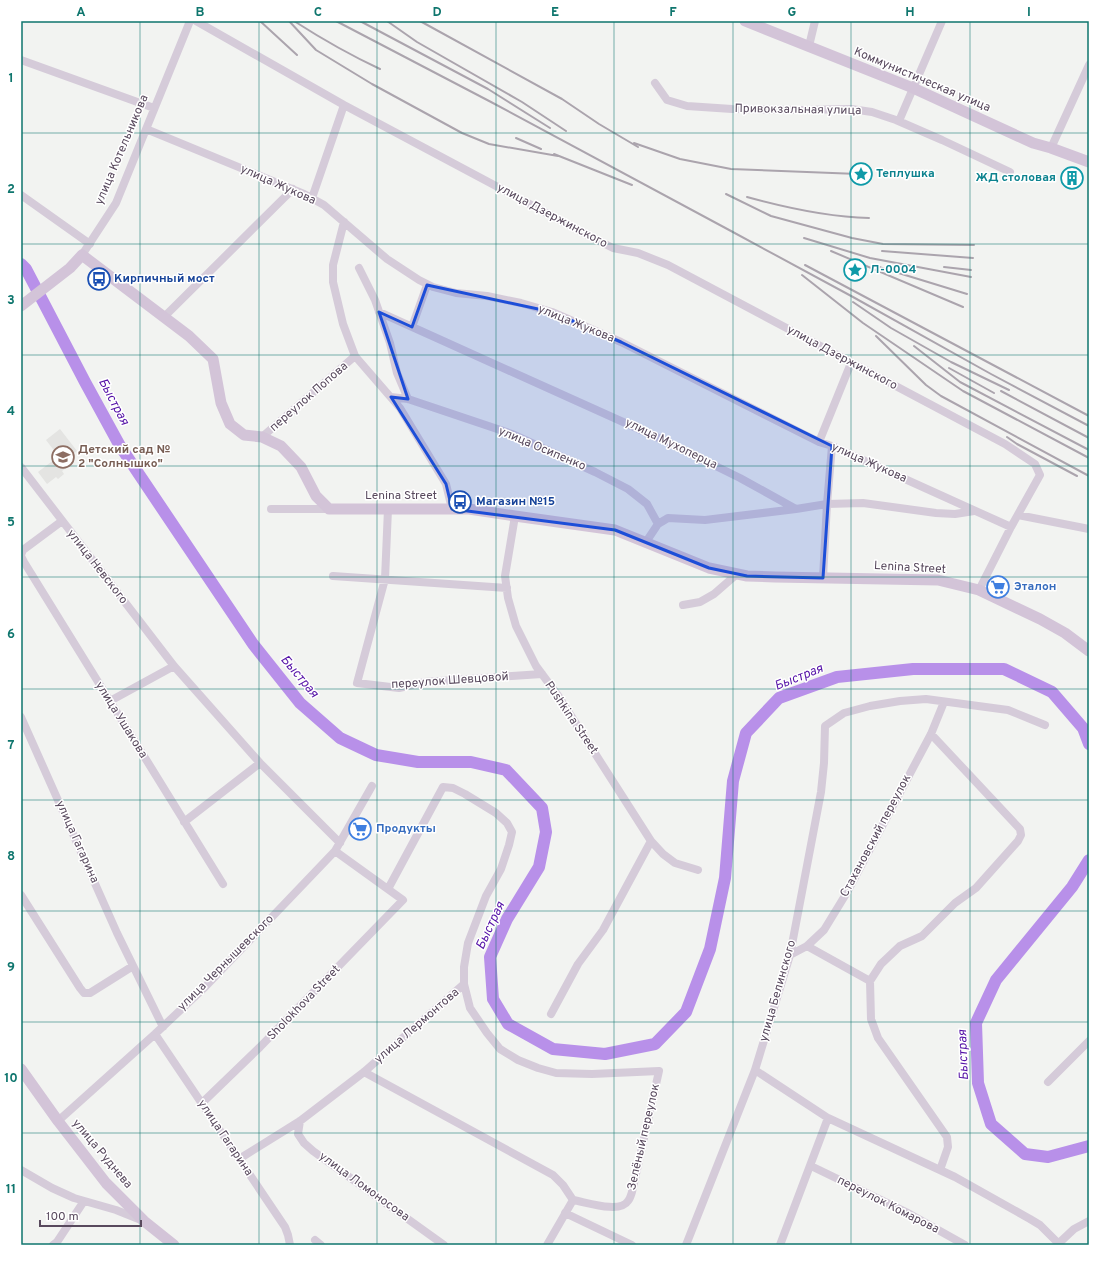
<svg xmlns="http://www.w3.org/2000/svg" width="1110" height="1266" font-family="Overpass,sans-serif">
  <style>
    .education { fill: #e4e4e2 }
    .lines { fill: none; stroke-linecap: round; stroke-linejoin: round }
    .river { stroke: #b890e9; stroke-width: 12 }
    .street { stroke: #d5cbd9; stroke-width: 8 }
    .secondary { stroke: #d3c4d8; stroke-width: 11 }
    .rail { stroke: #aba4ad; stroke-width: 2 }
    .marked { fill: #1d4ed8; fill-opacity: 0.2; stroke: #1d4ed8; stroke-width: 3; stroke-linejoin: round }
    .grid { fill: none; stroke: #0f766e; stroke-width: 1; stroke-opacity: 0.55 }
    .labels { text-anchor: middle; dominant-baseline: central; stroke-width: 3; stroke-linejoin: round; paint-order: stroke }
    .street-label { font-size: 12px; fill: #58495d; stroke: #fff }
    .culture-label { font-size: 12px; font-weight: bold; fill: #0d838f; stroke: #fff; text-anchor: start }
    .transit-label { font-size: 12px; font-weight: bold; fill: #164399; stroke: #fff; text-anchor: start }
    .education-label { font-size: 12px; font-weight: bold; fill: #785e54; stroke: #fff; text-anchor: start }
    .shop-label { font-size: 12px; font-weight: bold; fill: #366cbe; stroke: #fff; text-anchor: start }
    .water-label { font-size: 13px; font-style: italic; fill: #5512a7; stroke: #fff }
    .neatline { fill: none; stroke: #0f766e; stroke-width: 1.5 }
    .grid-label { font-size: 13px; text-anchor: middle; font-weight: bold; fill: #0f766e }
  </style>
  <rect width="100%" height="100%" fill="#f2f3f1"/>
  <!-- education -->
  <path class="education" d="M60,429l17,22 -4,3 1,3 -4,3 -2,-2 -2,2 4,5 -8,6 2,3 -6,5 -2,-2 -9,7 -9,-12 17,-13 -3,-3 4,-3 -10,-13z"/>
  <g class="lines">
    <!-- river -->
    <path class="river" d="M21,264l5,5 59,113 35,64 133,198 47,59 40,35 36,17 42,7h53l35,8 36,38 4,24 -7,35 -32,52 -17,38 3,42 15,25 45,25 52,5 50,-10 31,-32 24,-63 15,-71 8,-97 13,-48 33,-35 58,-21 76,-8h91l48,23 31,36 6,16
      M1089,860l-17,27 -76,93 -20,43 2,60 13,41 34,30 23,3 41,-11"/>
    <!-- street -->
    <path class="street" d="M196,21l148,84 253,135 16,8 25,5 30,12 337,179 30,20 5,11 -29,52 -32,63
      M809,46l6,-25
      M21,60l133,48
      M655,83l12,17 20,6 45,3 71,1 48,-1 21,3 24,8 46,20 68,32
      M899,121l43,-100
      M146,129l158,65 20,11 63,54 32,21 14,7 23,6 31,3 34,7 31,9 69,30 198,100 13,4 179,81
      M1051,148l38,-83
      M21,195l69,49
      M312,198l32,-93
      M344,222l-11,43v17l10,42 12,32 45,52 46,76 6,25
      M82,255l34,-52 74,-182
      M359,268l16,32 15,43 7,30 11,26
      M379,312l284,128 77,38 56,31 31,-5 36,-1 73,10 19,1 19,-3
      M164,317l129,-128
      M412,327l15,-42
      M391,397l17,2 104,35 83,38 33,17 19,15 11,20
      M262,437l93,-81
      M819,442l32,-79
      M21,467l153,199 86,97 80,80
      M271,509h58
      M388,509l-3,70 -28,104 42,5 26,-6 117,-8
      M1018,515l71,14
      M515,516l-10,60 3,22 8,28 20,40 23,31 92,144 12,13 12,9 23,7
      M646,542l12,-18 10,-6 37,2 91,-11
      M21,555l2,-5 39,-29
      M21,556l3,6 199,322
      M333,576l174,12
      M823,578l4,-74 5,-58
      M683,605l17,-3 14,-8 23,-20
      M110,701l64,-35
      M21,717l96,216 46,94
      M931,734l89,95 1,6 -3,6 -42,47 -21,15 -33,33 -22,10 -19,18 -11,17 1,38 7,19 69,99 1,10 -8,23
      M184,822l76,-59
      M21,895l59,93 4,5h6l43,-27
      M807,946l63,35
      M790,955l17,-9 17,-16 22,-36 85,-160 13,-32
      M551,1014l27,-50 25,-34 48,-89
      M155,1034l130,193 3,8 2,10
      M755,1070l73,48 127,59 75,42 10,6 20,20
      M364,1072l189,103 10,10 10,15c13,2 47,14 55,1 2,-2 3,-6 4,-9l27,-121 -67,3 -36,-1 -18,-5 -20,-8 -18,-11 -13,-16 -17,-25 -6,-24
      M1048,1082l41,-41
      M202,1103l58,-56 143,-147 -68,-49
      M58,1121l97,-87 50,-47 130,-136 37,-65
      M300,1121l-2,13 6,9 9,8 131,94
      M239,1159l61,-38 64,-49 100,-88v-17l4,-24 18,-47 15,-27 8,-24 3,-13 -5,-9 -11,-10 -31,-19 -12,-6 -10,-1 -55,102
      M811,1166l95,46 59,33
      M21,1170l31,18 22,10 42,12 25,10
      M565,1213l67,32
      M315,1240l6,5
      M1058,1244l16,-15 15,-8
      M53,1245l4,-3 27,-41
      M547,1245l26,-45
      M686,1245l69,-175 35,-115 31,-163 3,-29 1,-37 19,-13 26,-7 30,-5 26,-2 82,11 37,15
      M780,1245l48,-127"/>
    <!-- secondary -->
    <path class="secondary" d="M745,21l168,67 120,55 18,5 38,14
      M21,306l49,-38 12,-13 107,81 24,23 8,44 9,21 14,11 18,2 19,9 20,21 15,29 13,13h140l46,7 100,14 94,38 38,8 28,1 163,3 41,10 61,29 25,14 24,18
      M21,1069l37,52 48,62 38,38 30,24"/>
    <!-- rail -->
    <path class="rail" d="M260,21l37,34
      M289,21l27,29 56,34 90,49 27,11 69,12
      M294,21c28,18 56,34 86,48
      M336,21l155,81 240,129 122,66 138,77 98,52
      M360,21l128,68 62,39
      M387,21l30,21 105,60 44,29
      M420,21l142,78 37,25 39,23
      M516,138l25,11
      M634,143l46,16 51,10 127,5
      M554,154l78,31
      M726,194l45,22 81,22 31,6 91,1
      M747,197c40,11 80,20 122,21
      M804,238l66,20 101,19
      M831,251l132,56
      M882,251l91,7
      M805,265l284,151
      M879,267l88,27
      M944,267l27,3
      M802,275l61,48 100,68 126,67
      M853,302l38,26 60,34 58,28
      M876,336l50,49 15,11 148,80
      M914,346l46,36 129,68
      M949,368l45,25
      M1001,391l88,47
      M1007,437l10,7 60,32"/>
  </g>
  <!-- marked area -->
  <path class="marked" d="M427,285l125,27 69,30 211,104 -9,132 -76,-2 -38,-8 -94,-38 -163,-21 -6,-25 -55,-87 17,2 -29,-87 33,15z"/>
  <!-- grid -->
  <path class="grid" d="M140,21v1224M259,21v1224M377,21v1224M496,21v1224M614,21v1224M733,21v1224M851,21v1224M970,21v1224M21,133h1068M21,244h1068M21,355h1068M21,466h1068M21,577h1068M21,689h1068M21,800h1068M21,911h1068M21,1022h1068M21,1133h1068"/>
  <!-- icons -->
  <defs>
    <g id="sight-ring" transform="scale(1.15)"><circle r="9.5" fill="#fff" stroke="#0f9aa8" stroke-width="1.5"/><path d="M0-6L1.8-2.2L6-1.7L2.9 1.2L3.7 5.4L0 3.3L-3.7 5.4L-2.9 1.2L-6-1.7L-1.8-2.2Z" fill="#0f9aa8"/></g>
    <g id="building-ring" transform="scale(1.15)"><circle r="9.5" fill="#fff" stroke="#0f9aa8" stroke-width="1.5"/><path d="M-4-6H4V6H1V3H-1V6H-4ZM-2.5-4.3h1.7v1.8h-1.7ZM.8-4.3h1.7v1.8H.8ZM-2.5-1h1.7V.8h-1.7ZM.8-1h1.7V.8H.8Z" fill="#0f9aa8"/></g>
    <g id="bus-ring" transform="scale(1.15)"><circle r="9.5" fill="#fff" stroke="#1a4fb4" stroke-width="1.5"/><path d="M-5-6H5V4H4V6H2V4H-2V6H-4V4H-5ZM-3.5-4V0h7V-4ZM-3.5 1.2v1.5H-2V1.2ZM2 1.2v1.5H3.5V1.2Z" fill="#1a4fb4"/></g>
    <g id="school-ring" transform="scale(1.15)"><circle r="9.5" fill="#fff" stroke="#8d6e63" stroke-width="1.5"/><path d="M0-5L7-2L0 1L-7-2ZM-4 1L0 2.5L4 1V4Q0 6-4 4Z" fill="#8d6e63"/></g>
    <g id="supermarket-ring" transform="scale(1.15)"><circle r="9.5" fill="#fff" stroke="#3f7fe0" stroke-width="1.5"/><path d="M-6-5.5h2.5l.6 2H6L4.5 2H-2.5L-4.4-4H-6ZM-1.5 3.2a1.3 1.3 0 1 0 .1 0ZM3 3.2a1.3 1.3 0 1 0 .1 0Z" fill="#3f7fe0"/></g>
  </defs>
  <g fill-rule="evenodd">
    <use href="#sight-ring" x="861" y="174"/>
    <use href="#building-ring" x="1072" y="178"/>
    <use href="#sight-ring" x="855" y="270"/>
    <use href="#bus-ring" x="99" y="279"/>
    <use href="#school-ring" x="63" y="457"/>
    <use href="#bus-ring" x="460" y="502"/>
    <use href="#supermarket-ring" x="998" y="587"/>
    <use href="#supermarket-ring" x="360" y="829"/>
  </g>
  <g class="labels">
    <!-- street labels -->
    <g class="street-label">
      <text transform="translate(922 80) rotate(23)">Коммунистическая улица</text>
      <text transform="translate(798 110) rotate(1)">Привокзальная улица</text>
      <text transform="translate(122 150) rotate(-67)">улица Котельникова</text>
      <text transform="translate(278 185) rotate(24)">улица Жукова</text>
      <text transform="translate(552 216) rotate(28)">улица Дзержинского</text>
      <text transform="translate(576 324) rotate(22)">улица Жукова</text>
      <text transform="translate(842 358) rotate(28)">улица Дзержинского</text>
      <text transform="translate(309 397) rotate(-41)">переулок Попова</text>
      <text transform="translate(671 444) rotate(26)">улица Мухоперца</text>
      <text transform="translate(542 449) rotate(23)">улица Осипенко</text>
      <text transform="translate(869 463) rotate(24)">улица Жукова</text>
      <text x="401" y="496">Lenina Street</text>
      <text transform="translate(97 567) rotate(52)">улица Невского</text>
      <text transform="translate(910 568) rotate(3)">Lenina Street</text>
      <text transform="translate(450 681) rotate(-4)">переулок Шевцовой</text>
      <text transform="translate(571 718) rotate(56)">Pushkina Street</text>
      <text transform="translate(121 720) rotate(58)">улица Ушакова</text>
      <text transform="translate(876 836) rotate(-62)">Стахановский переулок</text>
      <text transform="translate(77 842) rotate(66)">улица Гагарина</text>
      <text transform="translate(226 963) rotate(-45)">улица Чернышевского</text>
      <text transform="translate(778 991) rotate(-74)">улица Белинского</text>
      <text transform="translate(304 1003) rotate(-46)">Sholokhova Street</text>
      <text transform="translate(417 1026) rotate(-41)">улица Лермонтова</text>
      <text transform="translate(644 1137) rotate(-77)">Зелёный переулок</text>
      <text transform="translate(225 1138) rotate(56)">улица Гагарина</text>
      <text transform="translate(102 1154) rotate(50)">улица Руднева</text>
      <text transform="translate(364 1187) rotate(36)">улица Ломоносова</text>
      <text transform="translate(888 1205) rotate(27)">переулок Комарова</text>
    </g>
    <!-- culture labels -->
    <g class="culture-label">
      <text x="876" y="174">Теплушка</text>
      <text x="1056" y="178" text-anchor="end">ЖД столовая</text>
      <text x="870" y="270">Л-0004</text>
    </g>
    <!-- transit labels -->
    <g class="transit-label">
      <text x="114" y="279">Кирпичный мост</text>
      <text x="476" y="502">Магазин №15</text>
    </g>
    <!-- education labels -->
    <g class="education-label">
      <text x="78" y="450">Детский сад №<tspan x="78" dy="14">2 "Солнышко"</tspan></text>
    </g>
    <!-- shop labels -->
    <g class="shop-label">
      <text x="1014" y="587">Эталон</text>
      <text x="376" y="829">Продукты</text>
    </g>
    <!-- water labels -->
    <g class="water-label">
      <text transform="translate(113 402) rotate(62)">Быстрая</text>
      <text transform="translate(299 677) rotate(50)">Быстрая</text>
      <text transform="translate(799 678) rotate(-22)">Быстрая</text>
      <text transform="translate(491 926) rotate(-65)">Быстрая</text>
      <text transform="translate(964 1055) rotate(-92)">Быстрая</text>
    </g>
  </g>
  <!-- border -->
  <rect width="1110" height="1266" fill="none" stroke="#ffffff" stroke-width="44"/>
  <!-- scale -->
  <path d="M40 1220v6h101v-6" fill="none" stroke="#58495d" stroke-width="2"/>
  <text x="46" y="1220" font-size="12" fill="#58495d" stroke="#ffffff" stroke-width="3" paint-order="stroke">100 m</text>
  <rect x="22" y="22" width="1066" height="1222" class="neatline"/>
  <g class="grid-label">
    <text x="81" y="16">A</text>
    <text x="200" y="16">B</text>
    <text x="318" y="16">C</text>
    <text x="437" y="16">D</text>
    <text x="555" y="16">E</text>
    <text x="673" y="16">F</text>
    <text x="792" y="16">G</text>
    <text x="910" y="16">H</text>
    <text x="1029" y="16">I</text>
    <text x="11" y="82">1</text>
    <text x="11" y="193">2</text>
    <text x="11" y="304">3</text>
    <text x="11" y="415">4</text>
    <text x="11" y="526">5</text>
    <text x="11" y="638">6</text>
    <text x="11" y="749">7</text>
    <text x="11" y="860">8</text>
    <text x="11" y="971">9</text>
    <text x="11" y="1082">10</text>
    <text x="11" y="1193">11</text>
  </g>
</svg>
